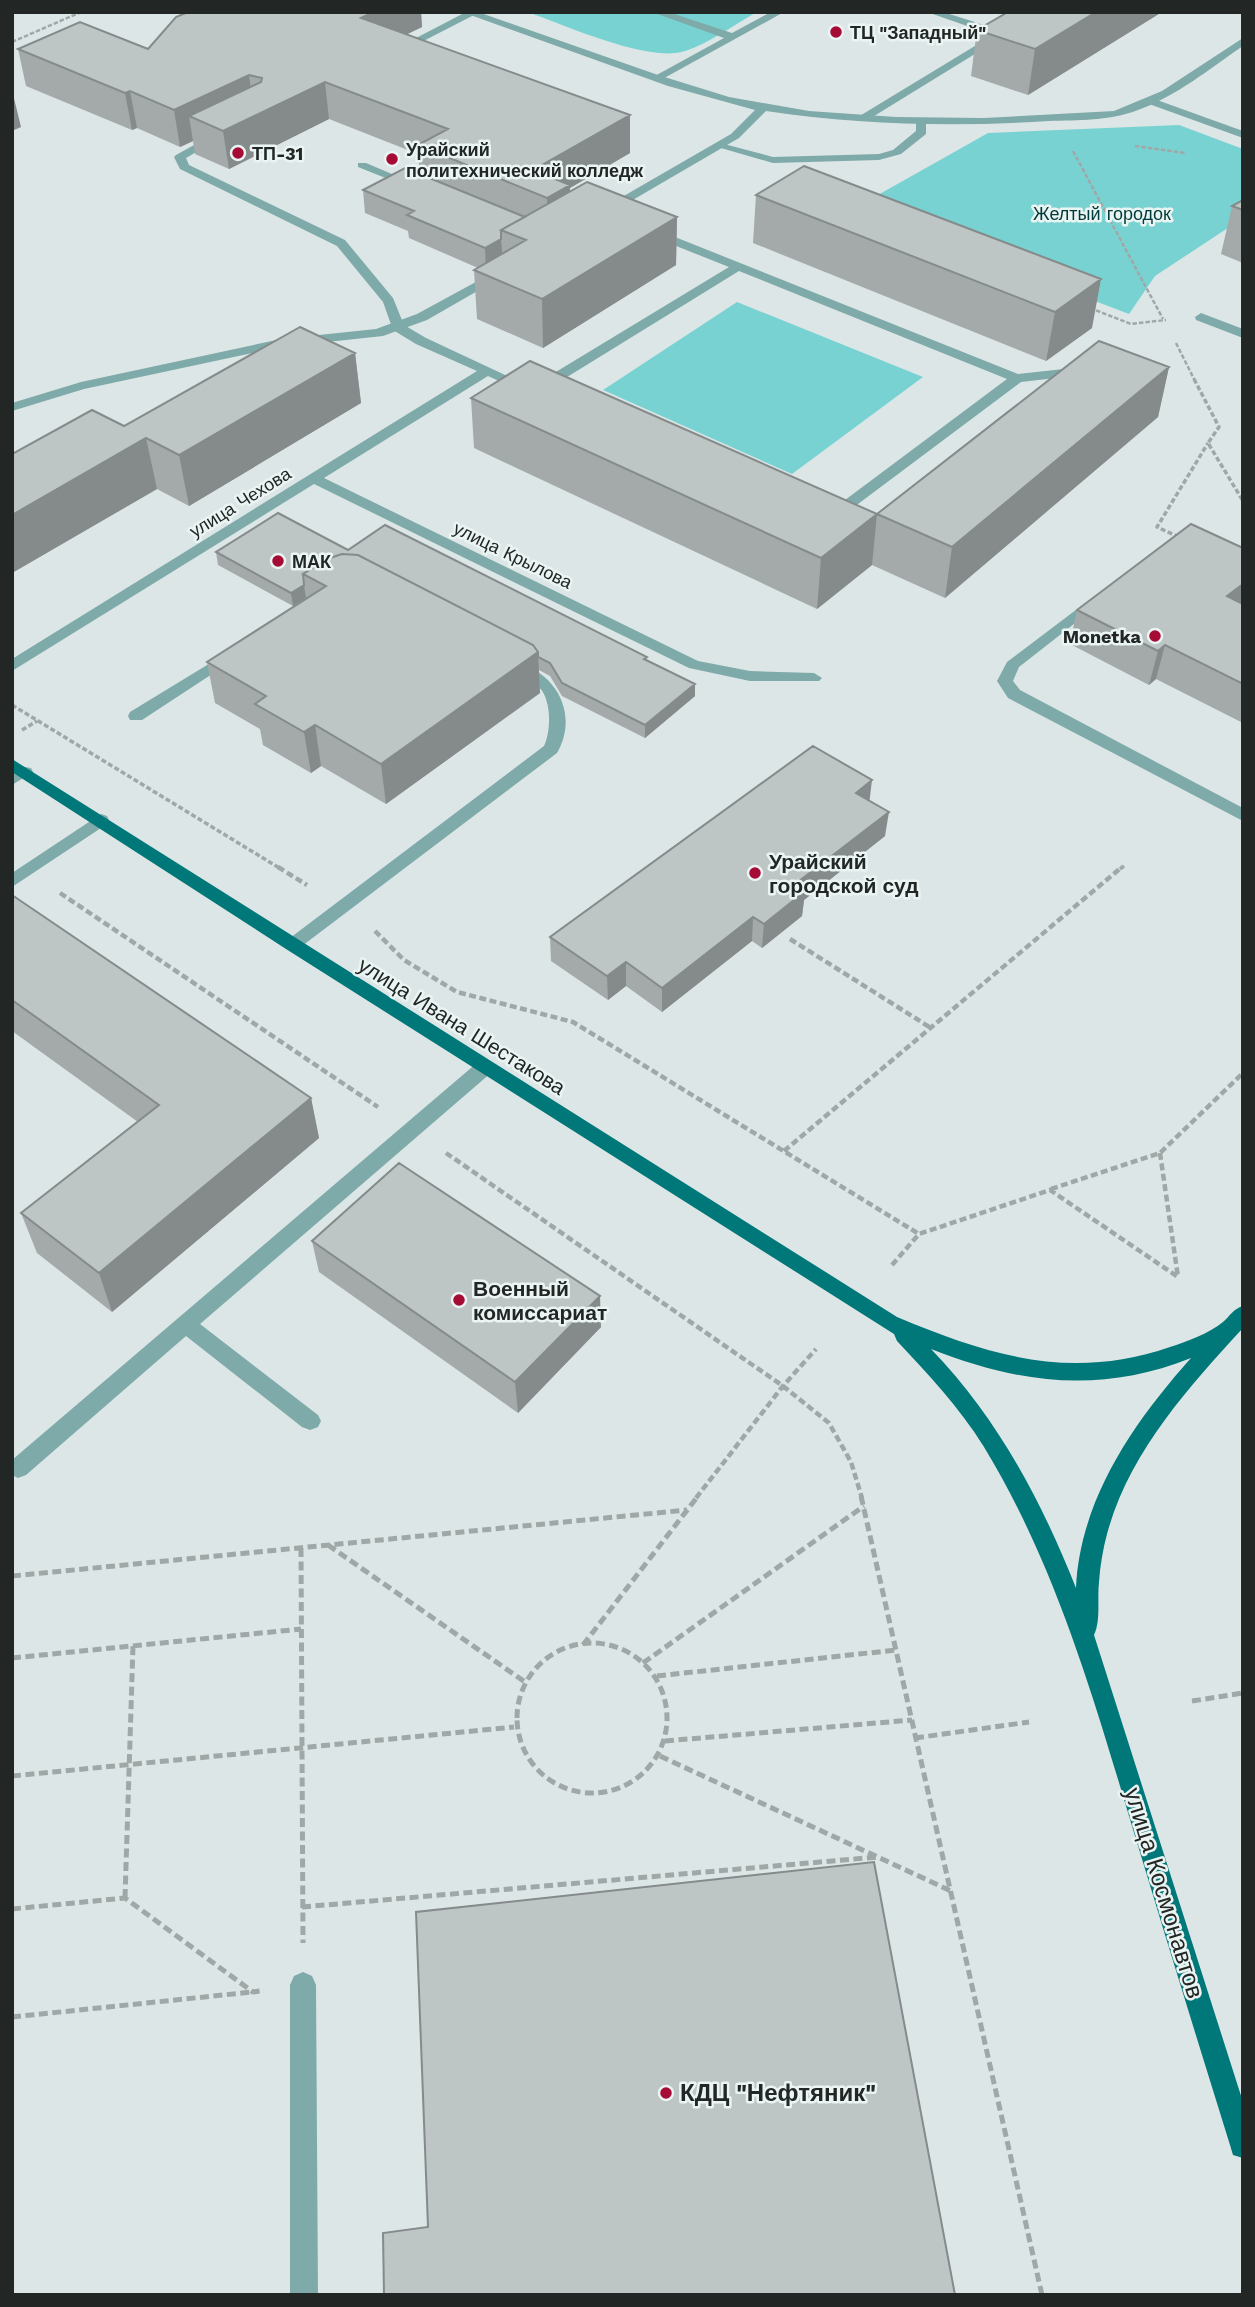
<svg xmlns="http://www.w3.org/2000/svg" width="1255" height="2307" font-family="'Work Sans',sans-serif">
  <style>
    .green { fill: #79d2d2 }
    .lines { fill: none; stroke-linecap: round; stroke-linejoin: round }
    .path-far3 { stroke: #a0a8a7; stroke-width: 2.5; stroke-dasharray: 4.5 2; stroke-linecap: butt }
    .path-far2 { stroke: #a0a8a7; stroke-width: 3.5; stroke-dasharray: 5 2.5; stroke-linecap: butt }
    .path-far1 { stroke: #a0a8a7; stroke-width: 4.5; stroke-dasharray: 7 3.5; stroke-linecap: butt }
    .path { stroke: #a0a8a7; stroke-width: 5; stroke-dasharray: 9 4.5; stroke-linecap: butt }
    .service { fill: #7eaaa9; fill-rule: evenodd }
    .minor { fill: #7eaaa9; fill-rule: evenodd }
    .primary { fill: #007778; fill-rule: evenodd }
    .wall { fill: #a3aaa9 }
    .shaded-wall { fill: #848b8a }
    .building { fill: #bdc6c5; stroke: #848b8a; stroke-width: 2 }
    .poi-dot { fill: #a60b36; stroke: #eaf4f3; stroke-width: 2.5 }
    .labels { text-anchor: middle; dominant-baseline: central; stroke-width: 5; stroke-linejoin: round; paint-order: stroke }
    .far-poi-label { font-size: 18px; font-weight: bold; fill: #222625; stroke: #eaf4f3; text-anchor: start }
    .far-park-label { font-size: 18px; fill: #013a3a; stroke: #eaf4f3 }
    .far-street-label { font-size: 18px; fill: #222625; stroke: #eaf4f3 }
    .poi-label { font-size: 21px; font-weight: bold; fill: #222625; stroke: #eaf4f3; text-anchor: start }
    .street-label { font-size: 21px; fill: #222625; stroke: #eaf4f3 }
    .near-street-label { font-size: 24px; fill: #222625; stroke: #eaf4f3 }
    .near-poi-label { font-size: 24px; font-weight: bold; fill: #222625; stroke: #eaf4f3; text-anchor: start }
  </style>
  <rect width="100%" height="100%" fill="#dde6e6"/>
  <!-- green -->
  <path class="green" d="M527,12h230c-20,11 -55,36 -76,40 -37,9 -116,-27 -154,-40z
    M1179,125l64,24v69l-88,58 -26,38 -276,-105 135,-76z
    M737,302l186,75 -131,97 -189,-84z"/>
  <g class="lines">
    <!-- path-far3 -->
    <path class="path-far3" d="M12,42l69,-30
      M1135,146l50,7
      M1073,151l90,168
      M1090,308l41,16 35,-4
      M1176,343l19,38"/>
    <!-- path-far2 -->
    <path class="path-far2" d="M1194,379l25,48 -11,16 35,58
      M1179,537l-22,-10 51,-84
      M12,705l269,164
      M22,730l15,-9
      M1120,869l4,-3"/>
    <!-- path-far1 -->
    <path class="path-far1" d="M278,867l29,18
      M60,893l318,214
      M375,931l29,29 53,32 116,30 346,212
      M790,939l141,89
      M784,1151l338,-284
      M446,1153l337,233 46,37 22,39 11,36
      M1160,1153l18,124
      M1051,1189l109,-36 83,-80
      M892,1265l27,-31 131,-44 128,87
      M696,1498l87,-112 33,-37"/>
    <!-- path -->
    <path class="path" d="M861,1496l181,799
      M328,1545l197,137
      M301,1548l2,395
      M12,1576l675,-66
      M517 1718a75 75 0 1 1 150 0a75 75 0 1 1-150 0Z
      M583,1645l115,-149
      M12,1658l289,-29
      M643,1663l221,-157
      M657,1676l239,-26
      M1192,1701l51,-8
      M915,1738l114,-16
      M665,1741l247,-21
      M660,1756l291,135
      M12,1776l502,-49
      M125,1898l8,-252
      M302,1907l576,-50
      M12,1909l113,-11 128,94 7,-1
      M12,2017l240,-25"/>
    <!-- service -->
    <path class="service" d="M466,12l10,2 -72,37 -9,-2z
      M652,12h16l64,21 39,-21h13l-127,70 -5,-3 1,-2 71,-39z
      M927,12h16l57,18 30,-18h13l-177,109h-8v-4l135,-82z
      M1149,100h8l86,31v7l-94,-34z
      M916,120l10,2v12l-25,20 -22,6 -106,3 -59,-17 6,-3 53,14 106,-3 14,-4 23,-19z
      M214,134l10,2 -38,22 3,7 156,75 48,58 11,27 22,13 109,51 -7,4 -5,-1 -35,-16 -164,102 374,183 52,10 64,2 8,5 -3,3h-69l-61,-13 -375,-184 -302,187v-12l465,-288 -61,-27 -23,-14 -10,-28 -46,-56 -157,-77 -6,-12 2,-2z
      M358,163h8l52,22 -10,2 -50,-20z
      M655,229l363,145 64,-7 7,4 -7,4 -61,7 -179,134 -19,1v-6l10,-2 174,-130 -268,-108 -193,119h-10v-6l193,-117 -78,-31v-6z
      M1201,313l42,16v9l-47,-18 -1,-3z
      M1097,594l7,5 -2,3 -83,65 -6,14 7,9 223,118v13l-235,-123 -11,-17 10,-19z
      M230,651l5,2 3,3 -3,3 -93,61h-12l-2,-4 2,-4z
      M516,662c41,11 63,53 41,91l-259,196h-12l-3,-4 3,-4 258,-195c7,-15 8,-46 -5,-59 -7,-8 -19,-12 -28,-17l-3,-3 3,-3z
      M25,767l6,1 2,4 -21,13v-13z
      M101,814l6,2 2,4 -2,4 -95,63v-14z
      M485,1060l7,2 2,5 -2,5 -292,252 118,91 3,6 -3,6 -8,3 -8,-3 -116,-91 -160,139 -8,3 -6,-3v-15l466,-398z
      M303,1972l9,4 4,9 2,310h-28v-310l4,-9z"/>
    <!-- minor -->
    <path class="minor" d="M462,12h16l180,63 71,22 80,14 87,6 88,1 130,-7 48,-20 81,-53v8c-34,23 -66,50 -105,64 -28,11 -60,10 -89,11 -95,6 -189,4 -283,-10l-27,27 -132,77 -4,-1v-6l128,-74 24,-24 -87,-24z
      M496,271l6,4 -2,3 -73,42 -44,16 -102,11 -197,42 -72,22v-8l69,-21 200,-43 95,-10 41,-15z"/>
    <!-- primary -->
    <path class="primary" d="M12,759l885,558c93,39 174,64 273,30 16,-5 40,-14 53,-25 7,-6 10,-13 20,-16v22c-56,61 -114,125 -136,206 -4,15 -7,32 -8,48 -2,17 2,38 -5,53l149,467v56l-10,-3 -3,-10c-32,-103 -64,-206 -95,-309 -40,-133 -78,-269 -151,-389 -24,-39 -56,-73 -87,-106l-3,-7 -608,-385 -274,-177zM931,1349c89,35 169,45 260,9 -57,64 -111,141 -115,230 -35,-88 -79,-171 -145,-239z"/>
  </g>
  <!-- wall -->
  <path class="wall" d="M188,12h233l1,15 -16,7 224,81v38l-60,35v3l107,26 -1,48 -133,83 -66,-29 -3,-49 4,-2 -69,-30 -1,-7 -43,-18 -2,-23 57,-16 -2,-20 -89,-35 -100,50 -34,-15 -2,-13 -13,6 -43,-19 -5,2 -106,-44 -8,-37h130z
    M1008,12h154l-134,83 -57,-19 6,-46z
    M804,166l288,162 -46,33 -293,-118 3,-48z
    M1243,200v63l-22,-9 11,-48z
    M355,353l6,50 -172,103 -32,-17 -145,84v-119l112,-28z
    M1169,367l-11,50 -213,181 -73,-33 -55,44 -343,-161 -3,-50 406,116z
    M1243,548v175l-87,-44 -7,6 -79,-41 7,-34z
    M348,550l299,107v4l48,35 -50,42 -83,-42 -12,-20 -11,-6 1,23 -154,111 -65,-38 -10,7 -48,-28 -3,-16 -45,-26 -8,-41 99,-63v-1l-13,8 -75,-41 -2,-13z
    M870,801l15,35 -81,64 -2,16 -40,32 -10,-7 -90,71 -36,-26 -18,14 -57,-39 -1,-24z
    M12,895l299,203 8,40 -207,174 -75,-59 -16,-40 117,-91 -126,-91z
    M312,1241l289,86 -83,86 -199,-141z"/>
  <!-- shaded-wall -->
  <path class="shaded-wall" d="M374,12h47l1,15 -57,28 -4,-37z
    M1096,12h66l-134,83 7,-46z
    M249,75l5,38 -65,3 4,25 -13,6 -6,-37z
    M325,82l4,37 -100,50 -6,-38z
    M12,90l9,37 -9,4z
    M130,91l7,37 -5,2 -7,-37z
    M630,115v38l-60,35 1,35 -23,13 -1,-38 -14,-28z
    M677,217l-1,48 -133,83 -1,-49z
    M501,239l2,23 -17,9 -1,-23z
    M1101,279l-9,49 -46,33 9,-49z
    M355,353l6,50 -172,103 -10,-51z
    M1169,367l-11,50 -213,181 7,-51z
    M146,438l11,51 -145,84v-58z
    M877,514l-5,51 -55,44 4,-51z
    M1243,584v26l-16,-14z
    M304,585l2,13 -13,8 -2,-13z
    M1165,645l-9,34 -7,6 9,-34z
    M538,652l2,41 -154,111 -5,-40z
    M695,684v12l-50,42v-13z
    M315,725l6,41 -10,7 -7,-41z
    M872,780l-3,25 -13,-12z
    M889,812l-4,24 -81,64 -2,16 -40,32 2,-24 30,-39z
    M753,917l-1,24 -90,71v-24z
    M626,962v24l-18,14 -1,-24z
    M311,1098l8,40 -207,174 -13,-39z
    M600,1296l1,31 -83,86 -3,-31z"/>
  <!-- building -->
  <path class="building" d="M188,12h186l-13,6 269,97 -97,55 37,15 -23,13 -129,-53 30,-16 -123,-47 -102,49 -34,-15 72,-34 1,-4 -13,-3 -75,35 -44,-19 -5,2 -107,-44 62,-27 68,27 28,-32z
    M1008,12h88l-61,37 -58,-19z
    M804,166l297,113 -46,33 -299,-117z
    M405,168l120,49 -24,13v9l-16,9 -78,-33 7,-4 -51,-21z
    M587,182l90,35 -135,82 -68,-29 52,-30 -25,-10z
    M1243,200v10l-11,-4z
    M300,327l55,26 -176,102 -33,-17 -134,77v-61l80,-44 32,16z
    M1099,341l70,26 -217,180 -75,-33z
    M530,361l347,153 -56,44 -350,-160z
    M278,513l70,37 37,-25 262,132 -3,2 51,25 -50,41 -83,-42 -12,-20 -12,-6v-5l-5,-7 -175,-90 -16,-1 -15,5 -24,15 1,11 -13,8 -75,-41z
    M1191,524l52,24v36l-16,12 16,8v80l-78,-39 -7,6 -81,-41z
    M342,554l16,1 175,90 5,7 -157,112 -66,-39 -11,7 -49,-28 11,-8 -59,-34 119,-76 -23,-12 24,-15z
    M813,746l59,34 -16,13 33,19 -95,73 10,7 -40,32 -11,-7 -91,71 -36,-26 -19,14 -57,-39z
    M12,895l299,203 -212,175 -78,-60 138,-108 -147,-105z
    M399,1163l201,133 -85,86 -203,-141z
    M874,1862l81,433h-571l-1,-62 45,-6 -12,-315z"/>
  <!-- markers -->
  <g class="poi-dot">
    <circle cx="836" cy="32" r="7"/>
    <circle cx="238" cy="153" r="7"/>
    <circle cx="392" cy="159" r="7"/>
    <circle cx="278" cy="561" r="7"/>
    <circle cx="1155" cy="636" r="7"/>
    <circle cx="755" cy="873" r="7"/>
    <circle cx="459" cy="1300" r="7"/>
    <circle cx="666" cy="2093" r="7"/>
  </g>
  <g class="labels">
    <!-- far-poi labels -->
    <g class="far-poi-label">
      <text x="850" y="32">ТЦ "Западный"</text>
      <text x="406" y="149">Урайский<tspan x="406" dy="21">политехнический колледж</tspan></text>
      <text x="252" y="153">ТП-31</text>
      <text x="292" y="561">МАК</text>
      <text x="1141" y="636" text-anchor="end">Monetka</text>
    </g>
    <!-- far-park labels -->
    <g class="far-park-label">
      <text x="1102" y="213">Желтый городок</text>
    </g>
    <!-- far-street labels -->
    <g class="far-street-label">
      <text transform="translate(240 502) rotate(-32)">улица Чехова</text>
      <text transform="translate(513 555) rotate(26)">улица Крылова</text>
    </g>
    <!-- poi labels -->
    <g class="poi-label">
      <text x="769" y="861">Урайский<tspan x="769" dy="24">городской суд</tspan></text>
      <text x="473" y="1288">Военный<tspan x="473" dy="24">комиссариат</tspan></text>
    </g>
    <!-- street labels -->
    <g class="street-label">
      <text transform="translate(462 1026) rotate(32)">улица Ивана Шестакова</text>
    </g>
    <!-- near-street labels -->
    <g class="near-street-label">
      <text transform="translate(1164 1893) rotate(73)">улица Космонавтов</text>
    </g>
    <!-- near-poi labels -->
    <g class="near-poi-label">
      <text x="680" y="2093">КДЦ "Нефтяник"</text>
    </g>
  </g>
  <!-- border -->
  <rect width="1255" height="2307" fill="none" stroke="#222625" stroke-width="28"/>
</svg>
